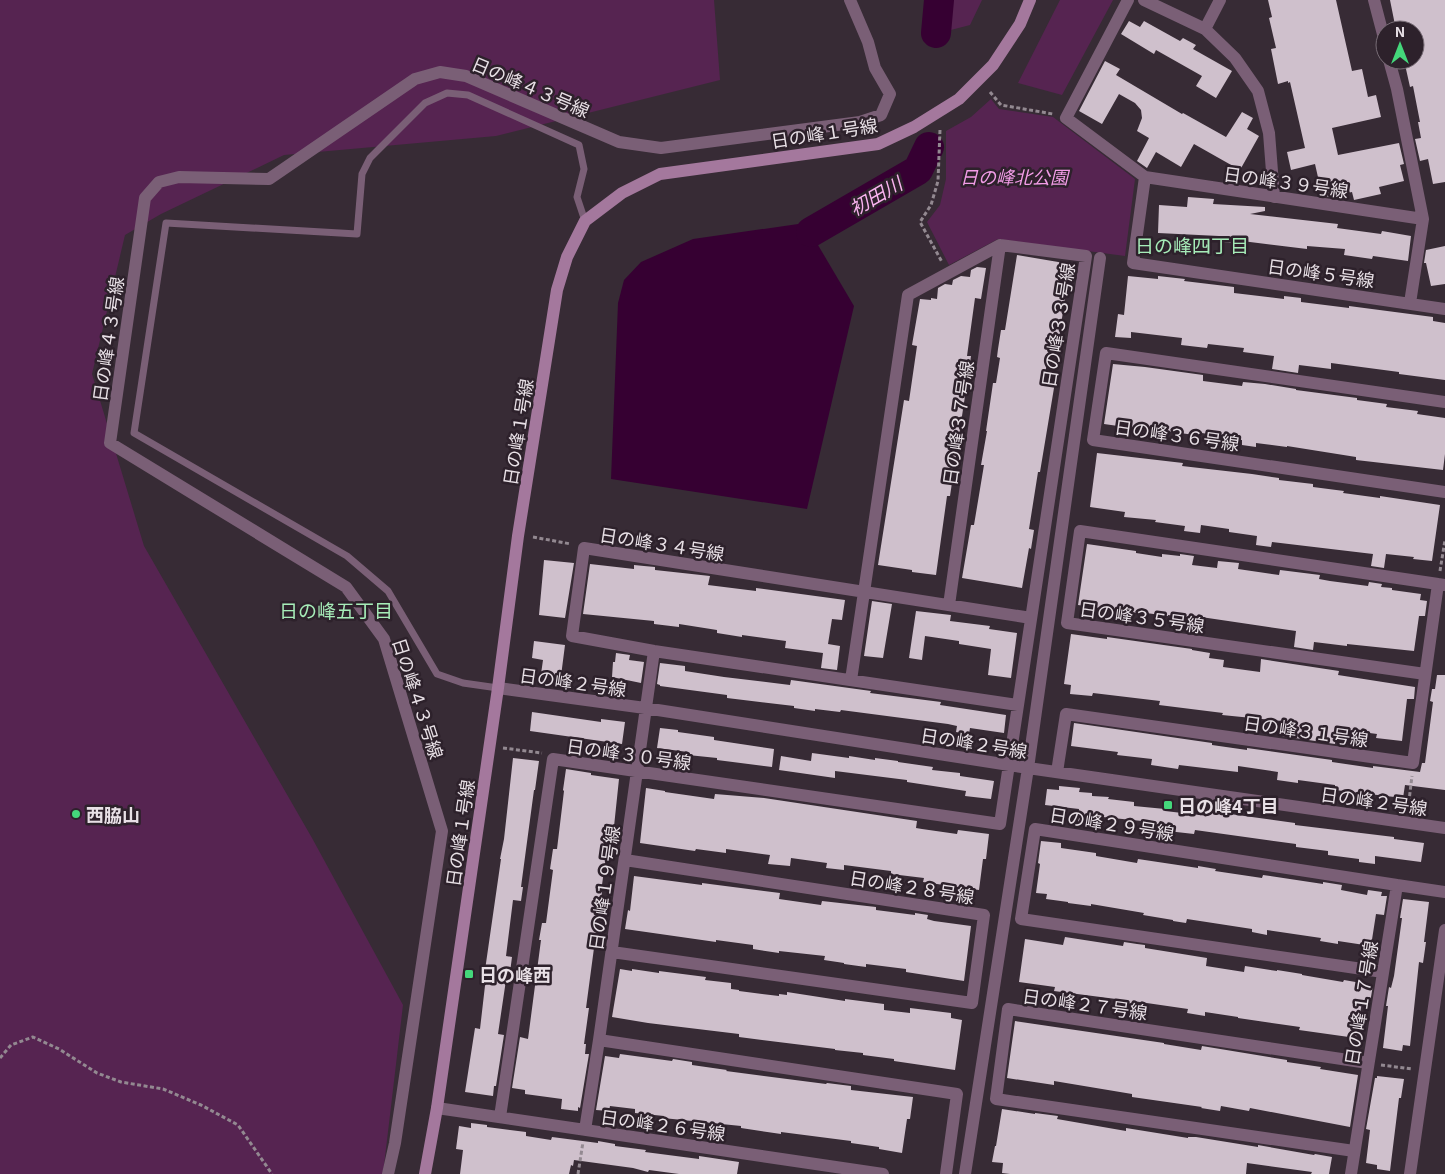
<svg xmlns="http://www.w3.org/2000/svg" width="1445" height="1174" font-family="Georgia,'Noto Sans JP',serif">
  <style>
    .green { fill: #562451 }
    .water { fill: #360032 }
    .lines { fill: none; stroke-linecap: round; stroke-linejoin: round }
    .river { stroke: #360032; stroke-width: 30 }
    .building { fill: #cfc0cc }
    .path { stroke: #938991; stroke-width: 3; stroke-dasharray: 4 2.5; stroke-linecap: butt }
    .lane { stroke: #7a5f76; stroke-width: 7 }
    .street { stroke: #7a5f76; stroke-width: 12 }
    .secondary { stroke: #a4789d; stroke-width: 12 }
    .poi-dot { fill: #44d77b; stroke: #2d212b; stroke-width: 2 }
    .labels { text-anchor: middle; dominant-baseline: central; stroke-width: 5; stroke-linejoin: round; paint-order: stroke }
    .street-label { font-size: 18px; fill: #e8e0e6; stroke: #2d212b }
    .park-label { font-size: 18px; font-style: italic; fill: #f29ce7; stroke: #2d212b }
    .poi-label { font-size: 18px; font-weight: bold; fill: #e8e0e6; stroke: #2d212b; text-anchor: start }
    .water-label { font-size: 19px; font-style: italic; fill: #f9b3ef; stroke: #2d212b }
    .neighbourhood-label { font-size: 19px; fill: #a6ecb8; stroke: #2d212b }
  </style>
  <rect width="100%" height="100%" fill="#372b35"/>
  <!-- green -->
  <path class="green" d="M0,0h714l6,80 -224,56 -212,19 -123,59 -36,21 -33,139 52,172 168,292 91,167 -20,169h-383z
    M949,0h33l-12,25 -23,6z
    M1060,0h53l-51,95 -44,-12z
    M991,99l8,10 54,8 82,62 -10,77 -127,-17 -49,26 -22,-43 13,-17 6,-26v-48l25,-14z"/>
  <!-- water -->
  <path class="water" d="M805,223l49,83 -47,203 -196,-30 7,-176 6,-23 17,-18 52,-23z"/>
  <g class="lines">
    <!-- river -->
    <path class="river" d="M936,33l3,-33
      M811,232l107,-62 11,-23"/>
  </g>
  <!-- building -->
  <path class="building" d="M1268,0h68l16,71 10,-2 6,28 8,-2 5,22 -49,11 6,27 61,-12 5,21 -4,1 4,16 -25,6 2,7 -27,6 -2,-8 -23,5 -7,-2 -7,-31 -24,6 -4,-18 18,-4 -15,-66 -2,1v-2l-10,3 -7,-35 5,-1 -7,-30 3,-1z
    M1390,0h55v182l-12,2 -5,-25 -8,2 -5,-22 6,-1 -3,-16h2l-7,-36 -3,1 -6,-27h11v-30h-19z
    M1129,21l11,6 4,-6 36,20 3,-3 13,7 -3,4 39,22 -16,27 -20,-12 6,-10 -46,-26 -2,4 -33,-20z
    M1105,61l15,8 -4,6 66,39 1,-1 43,24 16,-25 11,6 -6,11 12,7 -19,34 -46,-26 -13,23 -25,-15 -9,16 -10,-7 12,-23 -12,-7 5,-13 -1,-8 -6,-7 -16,-9 -17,30 -23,-13z
    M1188,197l26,2 -1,5 52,3v4l-15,3 88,10 -1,4 44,6 1,-3 29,5 -3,25 -35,-5 -1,3 -28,-4 1,-6 -38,-3v3l-65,-8v2l-23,-1v-6l-61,-3 1,-28 28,2z
    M1445,246v38l-14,2 -5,-23h-2l2,-13z
    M1017,255l53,9 -13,88 -8,-1 -5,29 11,2 -15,90h-2l-9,57 5,1 -3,19 -2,-1 -7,40 -60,-10 9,-53h3l10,-60h-3l6,-34h-1l7,-48h3l4,-25 -3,-1 1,-8 3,-19h4z
    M977,267l9,1 -5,31 -6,-1 -8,58h4l-21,140h-3l-11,79 -24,-3v-2l-34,-5 26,-165 5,1 8,-55 -5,-1 8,-46 11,1v-2l6,1 1,-11 7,-4 7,1 1,-5 8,-4 9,1 1,-7z
    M1128,276l30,3v-3l27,3 -1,2 50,6v6l50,6v-3l17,2v4l48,6v-2l84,11v4l12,2v57l-46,-6v-2l-68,-9v6l-32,-4 -1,8 -26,-4 2,-13 -31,-4 1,-4 -36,-4 -1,4 -26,-3 1,-7 -51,-6v6l-16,-1 3,-23 6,1z
    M1113,364l32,3 58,8v6l39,5 1,-4 22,2 31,5v1l61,8v2l30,4 -1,3 32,4 -1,3 28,4v36l-2,16 -87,-10v-3l-69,-11v1l-31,-4v4l-14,-2v-5l-10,-1v-2l-38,-5v3l-34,-5v2l-56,-8z
    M1097,453l86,10 -1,3 70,8 27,4v2l34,4v3l31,4 -1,2 37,5v-2l60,9 -8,56 -19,-2 1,-2 -28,-3 -2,14 -13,-2 2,-12 -101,-12 -1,5 -15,-2 1,-9 -28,-4v-3l-28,-4 -1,8 -16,-2 1,-5 -30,-4 1,-2 -32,-3 1,-5 -35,-5z
    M1087,544l49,7v2l26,4v-3l18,2v-2l14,2 -2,9 25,3 1,-7 21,2 -1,6 41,6 1,-5 40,5 -1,4 11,2 38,5 1,-4 13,2 -1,3 11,1v2l29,4 -1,6 7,1 -2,15h-6l-5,35 -67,-7v2l-33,-4 -1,8 -19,-3 2,-16 -95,-14v2l-33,-4v1l-29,-4 -1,1 -60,-8z
    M544,560l30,3 -9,55 -26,-3z
    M590,564l44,5v-4l10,1 11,1v3l55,6 -2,9 48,6v-3l89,12 -3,20 -10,-1 -4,25 12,2 -3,24 -16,-2 2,-15 -38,-5 1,-7 -44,-6v2l-25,-4v-3l-38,-6v3l-25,-3v-3l-71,-7z
    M872,601l20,3 -9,54 -19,-2z
    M916,611l35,4 -1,6 40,5 -1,3 28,4 -6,45 -23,-3 3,-26 -32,-5v-3l-34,-5 -3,24 -13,-2z
    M1071,634l36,5v-2l85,12v1l18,3 -1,5 15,2 -1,7 37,5 1,-13 78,12 -1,4 77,12 -1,12h-7l-5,42 -26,-3 1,-4 -37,-5 -1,6h-3l-1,9 -53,-8 1,-11h-1v-4l-60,-6 1,-2 -64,-8 1,-4 -67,-8 -1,3 -22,-2 1,-9 -7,-1z
    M534,641l31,4 -4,31 -20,-2 2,-14 -11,-2z
    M616,653l14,2 -1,5 15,2 -3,21 -29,-6 1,-15h2z
    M660,663l25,3v5l39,6 66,8 1,-5 80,11 -1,2 71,9 -1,3 66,10 -2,18 -34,-5 -1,6 -13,-2 1,-6 -9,-2 -107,-14 -1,2 -25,-3v2l-21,-3v-2l-67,-8v-3l-67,-9v-1l-3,-1z
    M1437,675h8v115l-40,-5 -2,13 -68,-8v-5l-37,-5v3l-21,-3 1,-8 -40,-6v6l-59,-7 -1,4 -27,-4 1,-6 -35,-4 1,-3 -47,-6 3,-23 138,20v2l35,5v-2l85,12v2l41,6v-2l47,6 2,-9h3l8,-61 -3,-1 2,-12h3z
    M532,712l69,10v-3l24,3 -3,22 -92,-13z
    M660,728l18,2v2l36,5v3l60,9 -2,18 -55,-7v-2l-29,-3v-3l-31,-4z
    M812,753l37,5v-2l26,4v-2l23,3v1l35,5 -1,3 28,3v3l34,5 -3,18 -26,-3 1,-5 -59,-9v-2l-72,-9v7l-56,-8 2,-14 30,5z
    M513,758l26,3 -4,29h-1l-7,52 -6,45h2l-2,14 -8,-1 -7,56 6,1 -3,23h-3l-8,54 6,1 -8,51h-2l-1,10 -28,-4 10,-64 5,1 6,-52h-2l17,-118h-1l4,-20z
    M566,769l25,4v2l28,4 -6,57 -4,-1 -8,57h1l-5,42h1l-2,14h-2l-8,60h3l-5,36h2l-1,10h4l-9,54 -2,-1v4l-17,-2 1,-10 -37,-5v-4l-13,-2 8,-51 8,2 13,-99h-2l3,-17h4l7,-53 -3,-1 3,-20h4l7,-58 -1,-1z
    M1059,786l21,2 -1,4 13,1v3l17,1 -1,2 26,3v4l31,3v2l43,5v-5l87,12v2l99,12v2l30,4 -3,19 -46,-6v8l-16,-2v-3l-31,-4v-4l-32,-4v-3l-101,-14 -1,4 -53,-6 1,-7 -49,-5 -1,8 -14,-1 1,-14 -34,-4 2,-16 12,1z
    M646,788l19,3v1l49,7 1,-5 49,4 153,23 -1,7 6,1 35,5 1,-4 31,4 -3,25h-3l-4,31 -56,-8 1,-4 -33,-4v-3l-47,-6v5l-18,-2 1,-5 -36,-5 -1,8 -22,-2 2,-9 -44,-6v4l-30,-4 -1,2 -55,-8z
    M1041,841l20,2v5l35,5v3l41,7 1,-4 60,9v-2l18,3 -1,2 47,7 1,-3 60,9v-2l19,3 -1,5 26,5 1,-5 14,2 -1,4h6l-3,19 -8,-1 -5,32 -33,-5v3l-18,-3 1,-3 -54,-8v5l-15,-3v-3l-65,-10 -1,4 -13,-2v-1l-30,-5 1,-2 -53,-9v2l-23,-3v-1l-22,-3 1,-5 -11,-1 4,-29 -2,-1z
    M634,876l68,9v-2l78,10 -1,6 42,6 1,-4 54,6v3l39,5v-2l13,2 -1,4 7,2 37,5 -7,55 -58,-9v-3l-40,-5v3l-22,-3v-1l-20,-3 1,-4 -46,-5v2l-26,-4v-4l-37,-5v2l-91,-13 3,-19 2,1z
    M1403,899l26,3 -5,40h2l-3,21 -4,-1 -9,84 -7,-1 -1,6 -19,-3 5,-42h-2l3,-19 2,1 3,-12 8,-58h-2z
    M1065,937l58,9 1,-4 13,2 8,1v3l62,10 -1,8 38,6 1,-6 32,5v-1l25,4v1l41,7 1,-2 29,5 -3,18 -8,-1 -6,36 -57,-8 1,-3 -62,-9v-1l-33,-5v4l-18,-3 1,-4 -55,-8v3l-17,-2v-3l-62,-8 1,-4 -36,-5 6,-43 38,6z
    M620,969l12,2v-2l27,4v-2l47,6 -1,3 26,3v6l8,1v1l40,5v-2l8,1v-3l58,9v-2l39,5v6l26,3v-5l41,5v5l11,2 -7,50 -61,-9v-2l-31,-4v-2l-28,-3v-1l-96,-12v-3l-91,-11 -36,-6z
    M1015,1021l149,22v1l37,6 1,-4 85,14v2l34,5 -1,2 38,6 -8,52 -100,-19 -1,3 -28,-5 -1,5 -19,-3 1,-1 -70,-10v-3l-78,-13v4l-47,-7z
    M620,1054l52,7 1,-2 19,3v3l35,5 -1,1 100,13 1,-1 24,3v4l62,7 -3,22h-3l-5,34 -23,-4v-2l-28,-4v-2l-70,-9v2l-40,-6v-2l-78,-8 1,-2 -29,-3v-4l-25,-3 -1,5 -13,-1 9,-54 14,2z
    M1377,1076l27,3 -3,19h-2l-9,73 -13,-2v-4l-11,-2 4,-33 -4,-1 9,-51h2z
    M1002,1109l33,5v-1l23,3 -1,3 69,12v-3l62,10v-1h8l62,10v-2l56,10 1,-1 17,3 -3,17h-18l1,-2 -65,-9 -1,11h-236l-8,-1 1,-10 -11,-1 3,-16h1z
    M471,1123l16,2v2l39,5v4l25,4 1,-3 46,6v-2l17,3v2l31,4 -1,2 54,7v-3l40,6 -2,12h-58l-30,-4 -1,2 -15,-4 -59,-8 -1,6 -2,-1 -2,9h-109l3,-24 -7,-1 3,-23 12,2z"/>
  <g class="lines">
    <!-- path -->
    <path class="path" d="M990,92l11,13 52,9
      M940,130l-2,51 -7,24 -11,17 22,40
      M533,537l38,7
      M1440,571l5,-31
      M503,748l39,5
      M1408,809l4,-33
      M0,1058l11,-13 22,-8 26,12 38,24 24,9 42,7 38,16 37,20 34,49
      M1381,1065l31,4
      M578,1174l5,-32"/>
    <!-- lane -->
    <path class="lane" d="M498,688l-35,-5 -26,-9 -49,-83 -41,-35 -213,-123 32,-210 191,11 5,-60 8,-16 55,-55 22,-10 21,2 111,50 5,24 -7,28 8,24"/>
    <!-- street -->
    <path class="street" d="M1128,0l-62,118 79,59 -12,86 312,46
      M1144,0l61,29 30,29 23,33 11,42 5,64
      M1374,0l11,42
      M1205,29l15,-29
      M1389,60l8,29 26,130 -13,84
      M1145,177l278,42
      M1445,402l-339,-49 -13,87 352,52
      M949,605l51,-360
      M1425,674l-358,-51 13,-92 358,53
      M498,688l147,20 383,60 417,60
      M1018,705l-364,-54 -82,-15 12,-88 447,70
      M1057,772l9,-58 347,49 25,-179 7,1
      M612,952l360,51 12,-88 -359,-55
      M1383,972l-362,-53 14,-90 362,56
      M599,1040l358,54 -11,80
      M437,1108l446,66
      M500,1117l53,-358 447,65 86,-568 -86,-11 -92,50 -57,385
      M585,1130l14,-90 55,-389
      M1354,1151l-358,-52 12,-90 360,54
      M388,1174l7,-31 47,-312 -58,-192 -38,-52 -236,-144 35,-245 14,-16 20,-5 90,2 146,-100 25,-7 26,4 153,66 42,6 199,-26 21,-7 9,-21 -15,-26 -7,-26 -18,-42
      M965,1174l63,-406 72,-510
      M1351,1174l46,-289 48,7
      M1410,1174l35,-244"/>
    <!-- secondary -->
    <path class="secondary" d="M425,1174l12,-66 61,-420 20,-152 39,-246 10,-33 18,-36 37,-28 38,-19 218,-30 36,-17 45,-28 34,-34 27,-41 10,-24"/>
  </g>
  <!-- markers -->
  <g class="poi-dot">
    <rect x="1163" y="800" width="10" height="10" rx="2.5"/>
    <circle cx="76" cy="814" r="5"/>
    <rect x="464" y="969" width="10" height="10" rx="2.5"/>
  </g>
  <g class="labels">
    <!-- street labels -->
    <g class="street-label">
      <text transform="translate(531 86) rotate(23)">日の峰４３号線</text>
      <text transform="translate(824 132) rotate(-9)">日の峰１号線</text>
      <text transform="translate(1286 181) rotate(8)">日の峰３９号線</text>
      <text transform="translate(1321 272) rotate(8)">日の峰５号線</text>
      <text transform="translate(1057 325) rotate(-81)">日の峰３３号線</text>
      <text transform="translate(107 339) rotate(-82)">日の峰４３号線</text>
      <text transform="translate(957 423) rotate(-82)">日の峰３７号線</text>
      <text transform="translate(517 432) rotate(-81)">日の峰１号線</text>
      <text transform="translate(1177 434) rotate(8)">日の峰３６号線</text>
      <text transform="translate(662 543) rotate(9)">日の峰３４号線</text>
      <text transform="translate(1142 616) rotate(8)">日の峰３５号線</text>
      <text transform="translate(573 681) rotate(8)">日の峰２号線</text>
      <text transform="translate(419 698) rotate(72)">日の峰４３号線</text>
      <text transform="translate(1306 730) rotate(8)">日の峰３１号線</text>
      <text transform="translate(974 742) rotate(9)">日の峰２号線</text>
      <text transform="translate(629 753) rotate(8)">日の峰３０号線</text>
      <text transform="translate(1374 800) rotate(8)">日の峰２号線</text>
      <text transform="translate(1112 823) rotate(9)">日の峰２９号線</text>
      <text transform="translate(459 833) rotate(-82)">日の峰１号線</text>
      <text transform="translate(912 886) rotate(9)">日の峰２８号線</text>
      <text transform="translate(603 888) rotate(-82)">日の峰１９号線</text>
      <text transform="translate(1085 1003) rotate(8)">日の峰２７号線</text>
      <text transform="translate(1360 1003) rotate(-81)">日の峰１７号線</text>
      <text transform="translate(663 1124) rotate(8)">日の峰２６号線</text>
    </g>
    <!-- park labels -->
    <g class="park-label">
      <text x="1014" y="176">日の峰北公園</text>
    </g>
    <!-- poi labels -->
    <g class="poi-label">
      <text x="1178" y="805">日の峰4丁目</text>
      <text x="86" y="814">西脇山</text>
      <text x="479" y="974">日の峰西</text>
    </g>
    <!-- water labels -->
    <g class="water-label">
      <text transform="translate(875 195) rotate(-30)">初田川</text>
    </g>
    <!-- neighbourhood labels -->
    <g class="neighbourhood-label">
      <text x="1192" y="244">日の峰四丁目</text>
      <text x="336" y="609">日の峰五丁目</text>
    </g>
  </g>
  <!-- north arrow -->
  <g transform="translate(1400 45)"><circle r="24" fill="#2d212b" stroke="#786d76"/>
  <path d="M0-4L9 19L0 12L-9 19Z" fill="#44d77b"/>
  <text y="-8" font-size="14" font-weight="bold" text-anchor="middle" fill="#e8e0e6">N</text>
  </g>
</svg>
